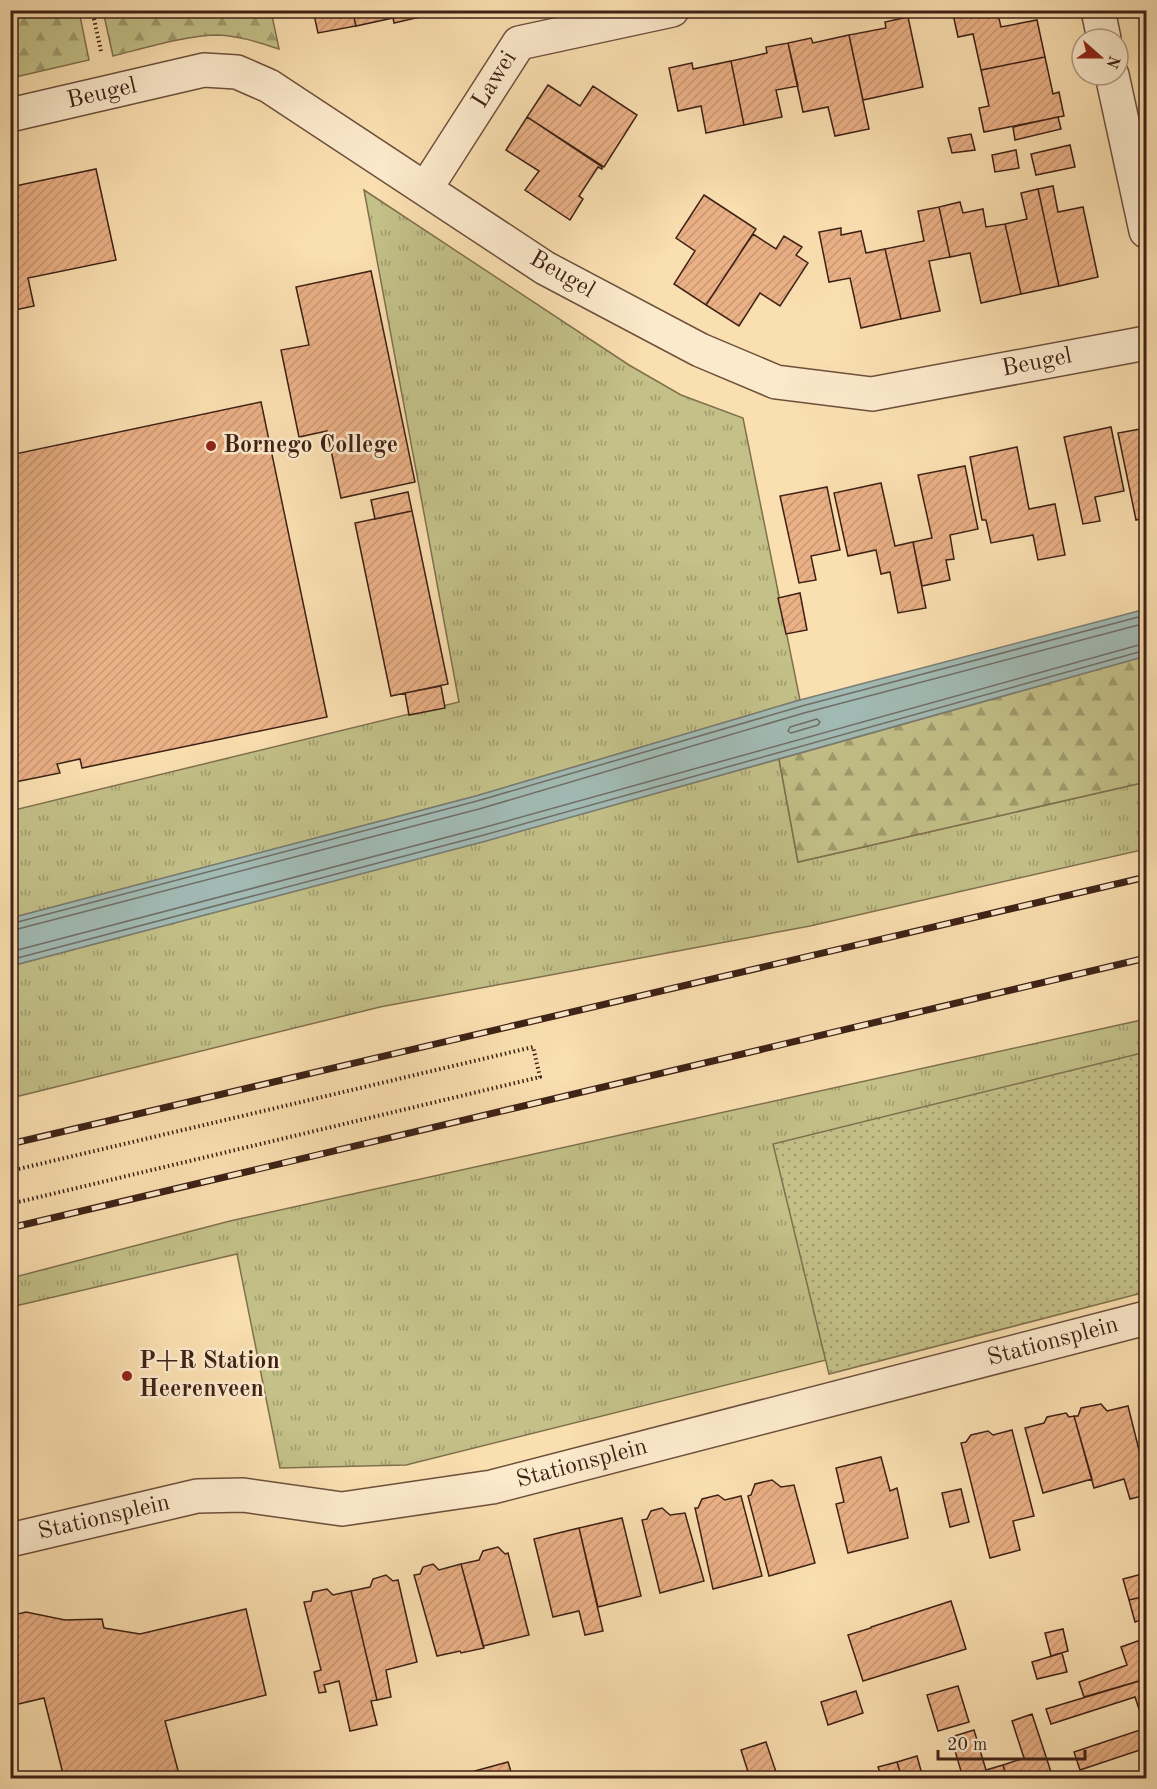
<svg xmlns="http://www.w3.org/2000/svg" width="1157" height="1789" font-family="'Old Standard TT',serif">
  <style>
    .grass { fill: url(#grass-tufts); stroke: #80704f; stroke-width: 1.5 }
    .forest { fill: url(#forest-firs); stroke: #80704f; stroke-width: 1.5 }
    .park { fill: url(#park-dots); stroke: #80704f; stroke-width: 1.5 }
    .water { fill: #a1bab4; stroke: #797d75; stroke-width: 1.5 }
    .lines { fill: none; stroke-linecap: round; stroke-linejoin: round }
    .shore { stroke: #706e65; stroke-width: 1.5 }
    .building { fill: url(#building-hatch); stroke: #3e2116; stroke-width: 1.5 }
    .minor-casing { stroke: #6d503c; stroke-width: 36 }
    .path { stroke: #3e2116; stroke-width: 4; stroke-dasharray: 1.5 3; stroke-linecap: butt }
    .minor { stroke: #fceacc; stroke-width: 33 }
    .rail-casing { stroke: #3e2116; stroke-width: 7 }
    .rail { stroke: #fceacc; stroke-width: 4.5; stroke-dasharray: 14; stroke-linecap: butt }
    .poi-dot { fill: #8f2418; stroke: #fceacc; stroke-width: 2 }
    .labels { text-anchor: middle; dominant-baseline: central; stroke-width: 5; stroke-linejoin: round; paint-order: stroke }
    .street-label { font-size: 24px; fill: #3e2116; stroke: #fceacc }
    .poi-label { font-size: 24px; font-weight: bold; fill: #3e2116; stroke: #fceacc; text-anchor: start }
  </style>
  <defs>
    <pattern id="grass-tufts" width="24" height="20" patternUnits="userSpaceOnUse" patternTransform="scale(1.5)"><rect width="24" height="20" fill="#c3c088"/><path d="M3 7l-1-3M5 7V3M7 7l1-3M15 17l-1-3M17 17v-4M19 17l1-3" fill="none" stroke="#a09c6e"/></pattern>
    <pattern id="forest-firs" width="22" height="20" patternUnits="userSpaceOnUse" patternTransform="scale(1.5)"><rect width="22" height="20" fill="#c3c088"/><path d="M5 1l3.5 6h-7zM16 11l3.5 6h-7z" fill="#a09c6e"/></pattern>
    <pattern id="park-dots" width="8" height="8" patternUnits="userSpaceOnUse" patternTransform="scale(1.5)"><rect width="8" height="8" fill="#c3c088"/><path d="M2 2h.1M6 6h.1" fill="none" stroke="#a09c6e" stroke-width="1.8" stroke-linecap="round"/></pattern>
    <pattern id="building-hatch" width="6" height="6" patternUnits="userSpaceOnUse" patternTransform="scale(1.5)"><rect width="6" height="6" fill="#eab086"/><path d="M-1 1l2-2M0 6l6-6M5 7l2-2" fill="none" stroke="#ca9773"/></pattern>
  </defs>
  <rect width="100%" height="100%" fill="#fadfb0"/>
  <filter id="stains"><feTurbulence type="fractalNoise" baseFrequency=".00333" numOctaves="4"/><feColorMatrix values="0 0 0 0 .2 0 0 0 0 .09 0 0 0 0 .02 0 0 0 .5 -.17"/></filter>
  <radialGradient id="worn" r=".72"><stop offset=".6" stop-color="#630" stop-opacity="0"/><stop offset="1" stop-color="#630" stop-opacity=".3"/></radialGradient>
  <!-- grass -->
  <path class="grass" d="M364,190l265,175 52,30 62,23 57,282 -324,96 -465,122 -1,-107 449,-109z
    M779,759l19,103 348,-80v67l-336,77 -430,81 -369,91v-132l474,-125z
    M1146,1019v261l-740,185 -126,3 -43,-214 -226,53v-29l219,-57z"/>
  <!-- forest -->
  <path class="forest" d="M10,11h69l10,49 -78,18z
    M103,11h168l8,38c-19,-6 -39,-13 -60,-14 -32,0 -74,13 -106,21z
    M1146,656v126l-348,80 -19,-103z"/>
  <!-- park -->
  <path class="park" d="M1146,1052v240l-317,82 -56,-230z"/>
  <!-- water -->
  <path class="water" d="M1146,609v47l-660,185 -475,125v-48l465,-122 324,-96z"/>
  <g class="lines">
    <!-- shore -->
    <path class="shore" d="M817,719l3,3 -2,3 -27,8 -3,-2 2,-4z
      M10,924l467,-123 325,-95 344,-91
      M10,931l469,-122 325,-96 342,-90
      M10,952l472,-124 664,-185
      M10,960l474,-125 662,-185"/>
  </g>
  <!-- building -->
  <path class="building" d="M313,10h39l4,16 -38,7z
    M352,10h63l1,8 -22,5 -1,-5 -37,8z
    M415,10h23l1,3 -23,5z
    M971,10h26l4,17 36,-7 8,37 -64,13 -8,-36 -15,3 -5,-23z
    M908,17l15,70 -60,13 -14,-65 37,-7 -1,-6z
    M849,35l20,94 -34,7 -7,-29 -25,5 -15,-69 23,-5 2,5z
    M788,43l10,43 -22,4 6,27 -38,8 -13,-64 36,-8 -1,-6z
    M1045,57l8,37 6,-2 5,24 -80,16 -5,-24 10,-2 -8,-36z
    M731,61l13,64 -38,8 -5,-27 -23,5 -9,-43 23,-5 1,6z
    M548,85l32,21 13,-20 44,29 -33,52 -77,-50z
    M527,117l75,50v2l-4,-2 -19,29 4,3 -13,21 -45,-30 14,-19 -33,-21z
    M1058,117l3,12 -46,11 -2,-13z
    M971,134l4,16 -23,3 -4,-15z
    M1070,145l5,22 -39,8 -5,-21z
    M1016,150l3,18 -24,4 -3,-17z
    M96,169l20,91 -88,18 6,28 -24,5v-124z
    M1053,186l5,26 25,-5 15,70 -39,9 -21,-97z
    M1038,189l21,97 -38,8 -16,-70 22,-5 -6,-26z
    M704,195l52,34 -50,76 -32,-21 21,-33 -19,-13z
    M960,202l3,11 20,-4 3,18 19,-3 16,70 -40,9 -11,-50 -20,4 -11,-50z
    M939,207l11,50 -21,4 11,50 -39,8 -16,-70 39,-8 -6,-30z
    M841,228v7l20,-4 5,22 19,-4 16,70 -40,9 -11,-50 -21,4 -10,-50z
    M753,234l23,15 8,-13 18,11 -6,8 12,8 -28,43 -20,-13 -21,33 -33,-21z
    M371,271l44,211 -74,16 -14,-67 -28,6 -18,-87 28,-5 -13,-58z
    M261,402l66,315 -245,51 -2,-9 -23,5 3,9 -50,10v-328z
    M1111,427l13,64 -29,6 5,24 -17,3 -19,-87z
    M1146,428v90l-10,2 -18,-87z
    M1017,447l12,62 26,-5 10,51 -27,5 -5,-25 -42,8 -5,-23h-4l-12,-63z
    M965,466l13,63 -28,6 4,24 -8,1 4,20 -28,6 -9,-44 19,-4 -14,-63z
    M881,483l14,63 18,-4 13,66 -28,5 -8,-41 -9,2 -5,-24 -28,6 -14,-63z
    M827,487l13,63 -29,6 5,24 -17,3 -19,-87z
    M408,492l4,19 -37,8 -4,-19z
    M412,511l36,173 -57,12 -36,-173z
    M800,593l7,37 -21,4 -8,-36z
    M441,686l4,22 -36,7 -4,-22z
    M1101,1404l6,7 21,-5 18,72v17l-16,4 -6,-20 -30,9 -20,-72h4l3,-8z
    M1066,1413l3,4 5,-1 18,63 -49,14 -18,-65 19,-5 3,-6z
    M1012,1430l22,86 -21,5 7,29 -30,8 -29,-115 5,-1 5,-7 17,-4 5,4z
    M881,1457l9,34 7,-3 11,50 -60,15 -12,-49 8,-2 -8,-34z
    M772,1480l9,7 13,-2 21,78 -46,13 -21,-80 3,-1 4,-11z
    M961,1489l8,33 -19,5 -8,-34z
    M718,1495l7,5 16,-4 21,80 -49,13 -18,-81h3l4,-9z
    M662,1508l8,7 15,-2 19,68 -44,12 -18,-73 5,-1 4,-8z
    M622,1518l19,78 -43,11 -19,-79z
    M579,1528l24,103 -18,4 -6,-24 -26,6 -19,-78z
    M498,1547l7,7 3,-1 21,82 -46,11 -22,-82 18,-4 4,-9z
    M433,1564l6,6 22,-6 23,84 -23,5 -1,-2 -23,5 -23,-81 6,-1 3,-7z
    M1146,1573v23l-17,4 -6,-21z
    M386,1575l7,6 5,-1 19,82 -31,8 5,27 -14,3 -26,-109 19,-4 3,-8z
    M327,1589l6,6 18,-4 26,109 -6,1 6,24 -27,6 -11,-50 -15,4 2,7 -7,1 -5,-21 7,-2 -17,-68 7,-1 2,-9z
    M1146,1596v22l-11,4 -6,-22z
    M951,1601l15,48 -103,32 -15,-46 23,-7v-1z
    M246,1609l20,86 -101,26 15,57h-116l-20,-80 -34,8v-90l16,-4 39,8 37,-1 2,9 36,6z
    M1063,1629l5,22 -17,5 -6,-23z
    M1146,1638v41l-62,18 -5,-15 48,-17 -6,-18z
    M1062,1653l5,19 -30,7 -5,-17z
    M1146,1679v41l-3,1 -8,-24 -84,27 -5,-15z
    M958,1686l11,36 -31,9 -11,-36z
    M856,1691l7,22 -35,12 -7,-23z
    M1032,1714l21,64h-46l-4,-13 21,-7 -12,-37z
    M1146,1728v20l-66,22 -6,-18z
    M974,1730l12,40 17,-5 4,13h-44l-12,-41z
    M766,1742l12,36h-28l-9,-28z
    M917,1756l6,22h-21l-5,-16z
    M508,1762l5,16h-40l-2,-6z
    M897,1762l5,16h-20l-4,-11z"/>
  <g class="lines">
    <!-- minor casing -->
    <g class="minor-casing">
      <path id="minor" d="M1098,10l6,29
        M1112,75l34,156
        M10,115l194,-45 33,2 32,14 276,182 155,82 76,32 96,12 274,-51
        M426,188l93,-145 153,-33
        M10,1540l187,-44 46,-1 99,14 150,-22 654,-169"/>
    </g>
    <!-- path -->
    <path class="path" d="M92,10l9,41
      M10,1171l523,-124 7,30 -530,127"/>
    <!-- minor -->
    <use href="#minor" class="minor"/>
    <!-- rail casing -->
    <g class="rail-casing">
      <path id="rail" d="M10,1144l1136,-267
        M10,1228l1136,-270"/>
    </g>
    <!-- rail -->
    <use href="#rail" class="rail"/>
  </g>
  <!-- markers -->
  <g class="poi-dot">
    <circle cx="211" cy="446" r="6"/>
    <circle cx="127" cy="1376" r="6"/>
  </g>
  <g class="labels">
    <!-- street labels -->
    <g class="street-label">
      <text transform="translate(495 80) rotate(-58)">Lawei</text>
      <text transform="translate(102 94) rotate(-13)">Beugel</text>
      <text transform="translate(562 275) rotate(30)">Beugel</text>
      <text transform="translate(1037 363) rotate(-11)">Beugel</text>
      <text transform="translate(1053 1342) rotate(-15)">Stationsplein</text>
      <text transform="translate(582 1464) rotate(-15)">Stationsplein</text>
      <text transform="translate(104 1518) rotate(-13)">Stationsplein</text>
    </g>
    <!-- poi labels -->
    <g class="poi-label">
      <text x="223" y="446">Bornego College</text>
      <text x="139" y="1362">P+R Station<tspan x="139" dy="28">Heerenveen</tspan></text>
    </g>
  </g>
  <!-- margin -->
  <rect width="1157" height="1789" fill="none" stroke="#fadfb0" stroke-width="36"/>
  <rect x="12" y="12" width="1133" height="1765" fill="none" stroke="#3e2116" stroke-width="3"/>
  <rect x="18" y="18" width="1121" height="1753" fill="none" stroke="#3e2116" stroke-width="1.5"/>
  <!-- north arrow -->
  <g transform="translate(1100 57) rotate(111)"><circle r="28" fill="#fceacc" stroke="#b09a83" stroke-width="1.5"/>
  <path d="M0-4.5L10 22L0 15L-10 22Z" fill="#8f2418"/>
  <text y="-9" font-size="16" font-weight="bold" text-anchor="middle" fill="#3e2116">N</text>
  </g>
  <!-- scale -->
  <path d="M938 1750v9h147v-9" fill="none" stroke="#3e2116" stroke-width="3"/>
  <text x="947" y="1750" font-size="18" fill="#3e2116" stroke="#fceacc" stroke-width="4.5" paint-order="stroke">20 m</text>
  <rect width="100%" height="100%" filter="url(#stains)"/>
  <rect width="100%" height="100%" fill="url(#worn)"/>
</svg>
